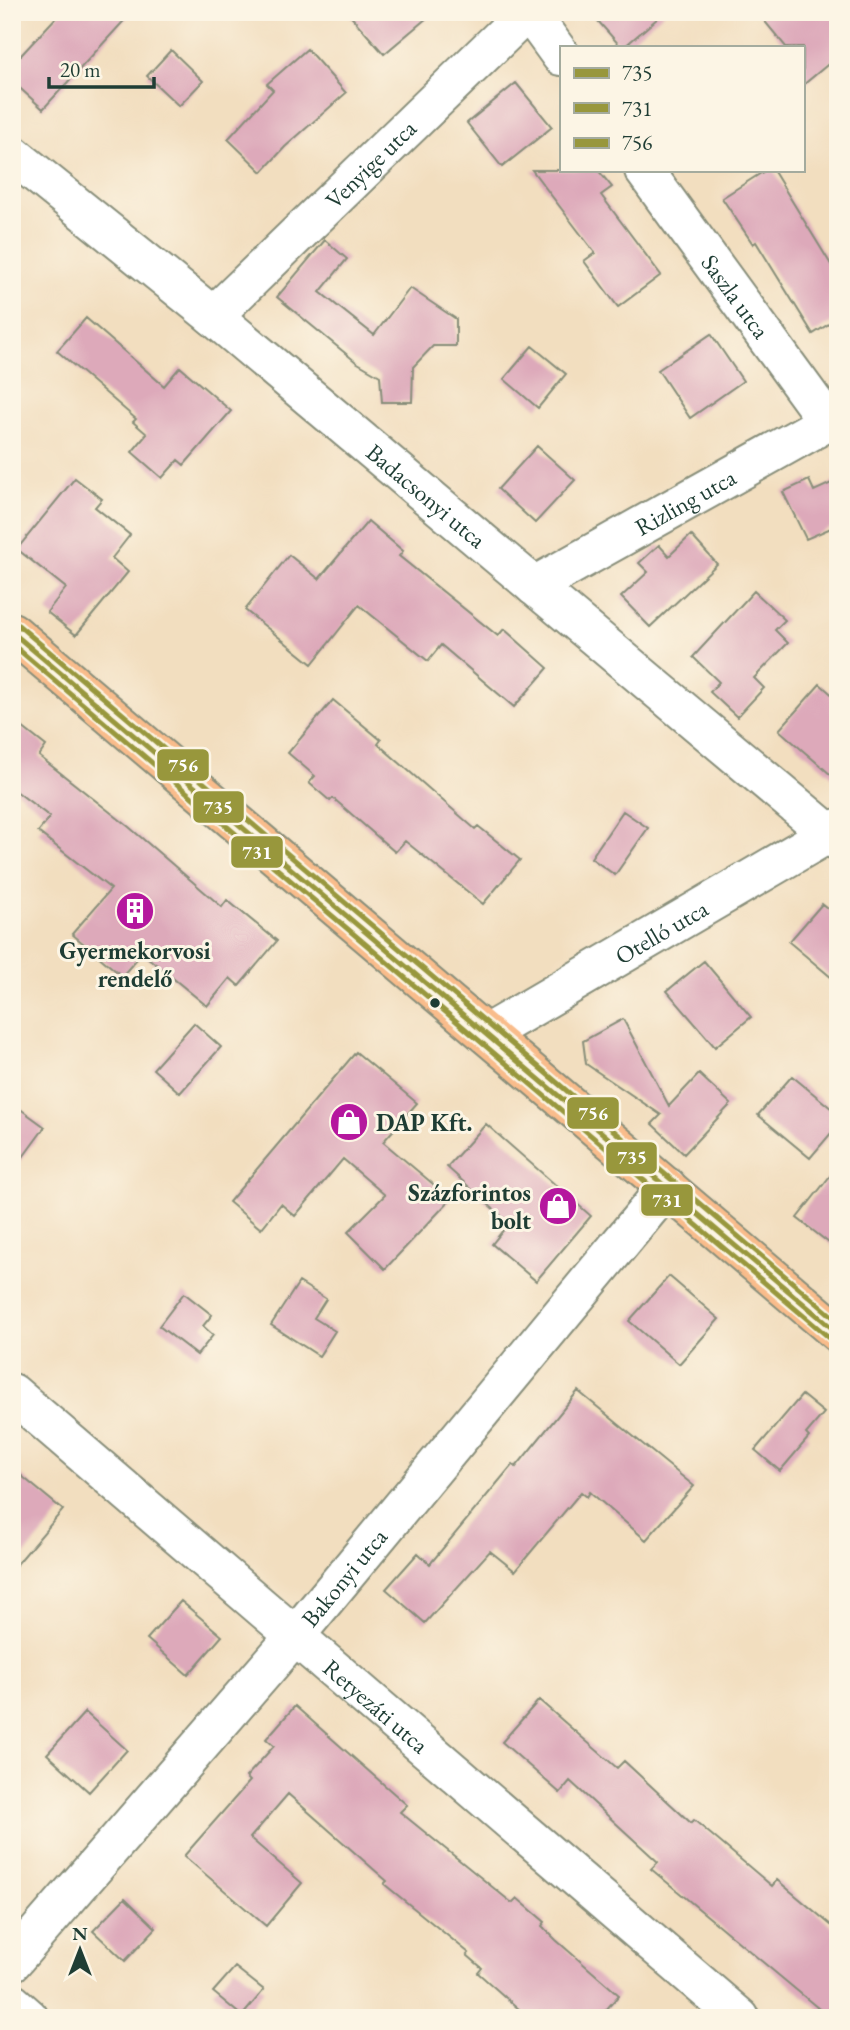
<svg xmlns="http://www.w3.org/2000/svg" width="850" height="2030" font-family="'EB Garamond',serif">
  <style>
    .building { fill: #dda9ba }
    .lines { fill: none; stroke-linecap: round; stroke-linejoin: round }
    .minor-casing { stroke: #888e7a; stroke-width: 42 }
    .major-casing { stroke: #888e7a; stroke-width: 42 }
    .minor { stroke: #fff; stroke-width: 38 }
    .major { stroke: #f9bc8b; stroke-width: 38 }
    .bus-1-casing { stroke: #fcf5e5; stroke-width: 10 }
    .bus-2-casing { stroke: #fcf5e5; stroke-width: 10 }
    .bus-3-casing { stroke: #fcf5e5; stroke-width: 10 }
    .bus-1 { stroke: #98973c; stroke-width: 5 }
    .bus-2 { stroke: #98973c; stroke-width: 5 }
    .bus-3 { stroke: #98973c; stroke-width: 5 }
    .bus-dot { fill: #1f3d34; stroke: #fcf5e5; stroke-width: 2.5 }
    .labels { text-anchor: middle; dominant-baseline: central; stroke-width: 6; stroke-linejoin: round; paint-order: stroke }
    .street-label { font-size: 24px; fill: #1f3d34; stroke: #fcf5e5 }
    .poi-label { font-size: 24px; font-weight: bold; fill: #1f3d34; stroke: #fcf5e5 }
    .line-badge { stroke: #fcf5e5; stroke-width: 2.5 }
    .badge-label { font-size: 19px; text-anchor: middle; font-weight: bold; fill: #fff }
  </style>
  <rect width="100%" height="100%" fill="#fcf5e5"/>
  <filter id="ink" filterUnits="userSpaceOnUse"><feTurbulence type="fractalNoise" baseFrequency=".0143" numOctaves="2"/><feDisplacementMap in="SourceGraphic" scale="14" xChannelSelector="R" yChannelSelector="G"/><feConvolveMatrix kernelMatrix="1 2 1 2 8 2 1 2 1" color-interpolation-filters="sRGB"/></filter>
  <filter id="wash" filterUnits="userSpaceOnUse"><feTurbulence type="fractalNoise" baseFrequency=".00686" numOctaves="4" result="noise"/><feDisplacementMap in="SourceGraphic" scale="28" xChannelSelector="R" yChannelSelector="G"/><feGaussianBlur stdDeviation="1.57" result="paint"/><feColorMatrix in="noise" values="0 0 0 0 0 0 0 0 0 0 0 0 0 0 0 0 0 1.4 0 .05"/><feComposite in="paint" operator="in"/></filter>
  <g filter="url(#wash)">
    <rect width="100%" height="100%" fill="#f2debf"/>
    <g id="blocks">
      <!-- building -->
      <path class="building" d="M61,12h71l-89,97 -31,-28v-16z
        M347,12h87l-50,42z
        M590,12h75l-41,35h-3z
        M757,12h81v44l-35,29v-38h-17z
        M307,49l39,44 -61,54 -23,25 -34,-33 45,-49 -6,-6z
        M171,50l32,31 -24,25 -32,-30z
        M516,83l36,44 -50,40 -35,-44z
        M532,170h66l14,17 -11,8 60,80 -43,32 -34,-46 11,-8z
        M766,170h7l65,106v42l-25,16 -57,-92 -3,2 -31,-46z
        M325,240l22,19 -27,33 54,43 36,-47 46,31v27h-23l-20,21 -1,35h-30l-2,-26 -24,-14 -79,-65z
        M86,318l78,68 16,-19 51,44 -47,54 -6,-5 -16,18 -30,-26 15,-18 -14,-12 3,-3 -79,-68z
        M711,334l32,47 -53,37 -32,-48z
        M532,346l34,28 -28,34 -34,-29z
        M537,446l38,34 -40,43 -37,-34z
        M75,478l27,21 -7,8 35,28 -18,23 16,14 -52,63 -29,-23 19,-24 -49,-39z
        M809,480l5,11 24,-11v45l-32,14 -23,-47z
        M368,521l35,30 -4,5 99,80 6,-7 44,39 -34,39 -73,-62 -13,16 -69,-56 -47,59 -67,-54 44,-55 30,24z
        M691,535l26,29 -67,63 -29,-30 27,-25 -9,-9 20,-18 10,11z
        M754,591l31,29 -10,10 13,13 -34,35 10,10 -27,29 -27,-25 9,-10 -26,-25z
        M820,684l18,16v81l-59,-51z
        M333,700l48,40 -3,4 97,85 3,-3 42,34 -37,44 -78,-63 -10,11 -62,-54 -3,3 -21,-18 6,-7 -27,-23z
        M12,719l34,27 -7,10 90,71 93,80 5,-7 50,41 -38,45 -9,-8 -23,28 -65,-53 -20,23 -50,-42 39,-45 -73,-57 12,-15 -38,-29z
        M623,811l25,17 -33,47 -24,-17z
        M822,904l16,13v66l-49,-41z
        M704,961l47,56 -36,30 -48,-56z
        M623,1019l46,87 30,-32 32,30 -47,50 -32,-30 9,-9 -75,-51 -3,-23z
        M194,1023l27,24 -41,46 -27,-24z
        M356,1052l61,51 -34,39 68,57 -66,70 -37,-37 37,-37 -42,-36 -48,57 -14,-12 -20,25 -32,-27z
        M792,1076l46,38v11l-28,33 -52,-43z
        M12,1103l33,24 -33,45z
        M486,1124l105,92 -55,65 -44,-37 17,-21 -62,-56z
        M838,1166v84l-41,-32z
        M669,1276l50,43 -40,45 -50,-43z
        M299,1282l27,17 -12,19 21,13 -16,25 -48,-31z
        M184,1293l28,22 -9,11 10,9 -16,20 -38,-29z
        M578,1391l116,95 -48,54 -56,-48 -3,5 -6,-5 -66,79 -25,-20 -65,72 -39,-34 32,-36 12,11 83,-100 3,3z
        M802,1395l22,18 -18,21 3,3 -29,34 -25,-21z
        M12,1468l51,42 -51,60z
        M181,1601l41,35 -34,39 -41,-36z
        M539,1700l78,68 7,-7 67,62 3,-3 78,66 5,-6 61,51v87h-8l-179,-149 7,-7 -88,-81 -10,12 -58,-51z
        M295,1706l112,99 -7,7 112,91 5,-5 28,24 -3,4 14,14 63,55 -20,23h-70l-51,-45 4,-5 -15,-13 2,-2 -85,-69 3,-3 -99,-87 -38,44 52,45 -36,43 -82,-70 66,-75 -4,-4 28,-31 -8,-7z
        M85,1712l42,38 -38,42 -42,-38z
        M125,1898l31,30 -31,33 -32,-30z
        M235,1967l29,23 -22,26 -29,-24z"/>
    </g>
  </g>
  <g filter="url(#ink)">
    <use href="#blocks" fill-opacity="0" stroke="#888e7a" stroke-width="2"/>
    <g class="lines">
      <!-- minor casing -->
      <g class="minor-casing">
        <g id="minor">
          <path d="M529,12l32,44"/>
          <path id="s1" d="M12,154l201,162 625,525"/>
          <path id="s2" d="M644,170l184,252"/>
          <path id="s3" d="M213,316l314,-304"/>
          <path id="s4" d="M534,586l304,-170"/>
          <path id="s5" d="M486,1034l352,-206"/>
          <path id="s6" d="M12,1393l728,625"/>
          <path id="s7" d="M12,1962l283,-326 372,-449"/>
          <path d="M12,2003l17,15"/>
        </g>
      </g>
      <!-- major casing -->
      <g class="major-casing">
        <path id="major" d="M12,632l826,701"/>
      </g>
      <!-- minor -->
      <use href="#minor" class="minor"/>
      <!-- major -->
      <use href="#major" class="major"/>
      <!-- bus-1 casing -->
      <g class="bus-1-casing">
        <path id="bus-1" d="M12,632l826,701"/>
      </g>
      <!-- bus-2 casing -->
      <g class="bus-2-casing">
        <path id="bus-2" d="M12,644l820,696"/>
      </g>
      <!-- bus-3 casing -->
      <g class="bus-3-casing">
        <path id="bus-3" d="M18,625l820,696"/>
      </g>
      <!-- bus-1 -->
      <use href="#bus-1" class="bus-1"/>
      <!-- bus-2 -->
      <use href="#bus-2" class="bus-2"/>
      <!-- bus-3 -->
      <use href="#bus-3" class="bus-3"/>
    </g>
  </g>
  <!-- icons -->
  <defs>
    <g id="building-disc" transform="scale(2.0125)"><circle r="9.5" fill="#b5179e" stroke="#fcf5e5"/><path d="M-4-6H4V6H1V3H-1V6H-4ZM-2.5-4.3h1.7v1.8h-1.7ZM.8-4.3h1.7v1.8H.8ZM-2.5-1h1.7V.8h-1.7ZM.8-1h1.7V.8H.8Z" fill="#fff"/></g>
    <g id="shop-disc" transform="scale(2.0125)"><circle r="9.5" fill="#b5179e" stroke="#fcf5e5"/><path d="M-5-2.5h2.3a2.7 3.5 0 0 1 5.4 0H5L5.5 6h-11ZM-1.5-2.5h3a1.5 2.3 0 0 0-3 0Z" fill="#fff"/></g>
  </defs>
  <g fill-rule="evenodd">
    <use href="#building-disc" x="135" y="911"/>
    <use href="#shop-disc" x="349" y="1122"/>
    <use href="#shop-disc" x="558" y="1206"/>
  </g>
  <!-- markers -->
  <circle class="bus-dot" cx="435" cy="1003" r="6"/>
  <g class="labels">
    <!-- street labels -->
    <g class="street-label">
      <text stroke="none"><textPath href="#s3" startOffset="219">Venyige utca</textPath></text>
      <text stroke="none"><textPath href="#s2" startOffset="156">Saszla utca</textPath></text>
      <text stroke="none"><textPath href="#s1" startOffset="537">Badacsonyi utca</textPath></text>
      <text stroke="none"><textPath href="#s4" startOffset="173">Rizling utca</textPath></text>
      <text stroke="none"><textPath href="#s5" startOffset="203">Otelló utca</textPath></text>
      <text stroke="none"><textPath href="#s7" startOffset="508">Bakonyi utca</textPath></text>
      <text stroke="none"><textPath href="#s6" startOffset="480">Retyezáti utca</textPath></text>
    </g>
    <!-- poi labels -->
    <g class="poi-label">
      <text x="135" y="950">Gyermekorvosi<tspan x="135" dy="28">rendelő</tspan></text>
      <text x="376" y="1122" text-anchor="start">DAP Kft.</text>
      <text x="531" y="1192" text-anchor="end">Százforintos<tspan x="531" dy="28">bolt</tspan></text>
    </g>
  </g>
  <g class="line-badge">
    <rect x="156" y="748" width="54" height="34" rx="7" fill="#98973c"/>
    <rect x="192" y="790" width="53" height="34" rx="7" fill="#98973c"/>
    <rect x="230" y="835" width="54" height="34" rx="7" fill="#98973c"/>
    <rect x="566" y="1096" width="54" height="34" rx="7" fill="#98973c"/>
    <rect x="605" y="1141" width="53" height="34" rx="7" fill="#98973c"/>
    <rect x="640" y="1183" width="54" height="34" rx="7" fill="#98973c"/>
  </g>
  <g class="badge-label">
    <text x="183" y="772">756</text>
    <text x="218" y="814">735</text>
    <text x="257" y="859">731</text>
    <text x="593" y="1120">756</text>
    <text x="632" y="1164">735</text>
    <text x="667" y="1207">731</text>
  </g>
  <!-- margin -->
  <rect width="850" height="2030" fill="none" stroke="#fcf5e5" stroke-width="42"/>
  <!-- legend -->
  <rect x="560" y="46" width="245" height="126" fill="#fcf5e5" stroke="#a4ab9e" stroke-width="2"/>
  <rect x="574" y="68" width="35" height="10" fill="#98973c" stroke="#a4ab9e" stroke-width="2"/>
  <text x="622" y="80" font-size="21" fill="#1f3d34">735</text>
  <rect x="574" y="103" width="35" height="10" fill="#98973c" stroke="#a4ab9e" stroke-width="2"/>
  <text x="622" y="116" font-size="21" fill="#1f3d34">731</text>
  <rect x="574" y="138" width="35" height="10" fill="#98973c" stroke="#a4ab9e" stroke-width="2"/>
  <text x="622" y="150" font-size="21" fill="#1f3d34">756</text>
  <!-- north arrow -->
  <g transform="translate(80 1950)" stroke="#fcf5e5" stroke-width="5" paint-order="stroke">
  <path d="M0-5L12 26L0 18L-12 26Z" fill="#1f3d34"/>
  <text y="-10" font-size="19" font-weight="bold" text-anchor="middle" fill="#1f3d34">N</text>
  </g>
  <!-- scale -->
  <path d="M49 77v10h105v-10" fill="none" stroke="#1f3d34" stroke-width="3.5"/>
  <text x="60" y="77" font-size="21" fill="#1f3d34" stroke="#fcf5e5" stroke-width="5" paint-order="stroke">20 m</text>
</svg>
